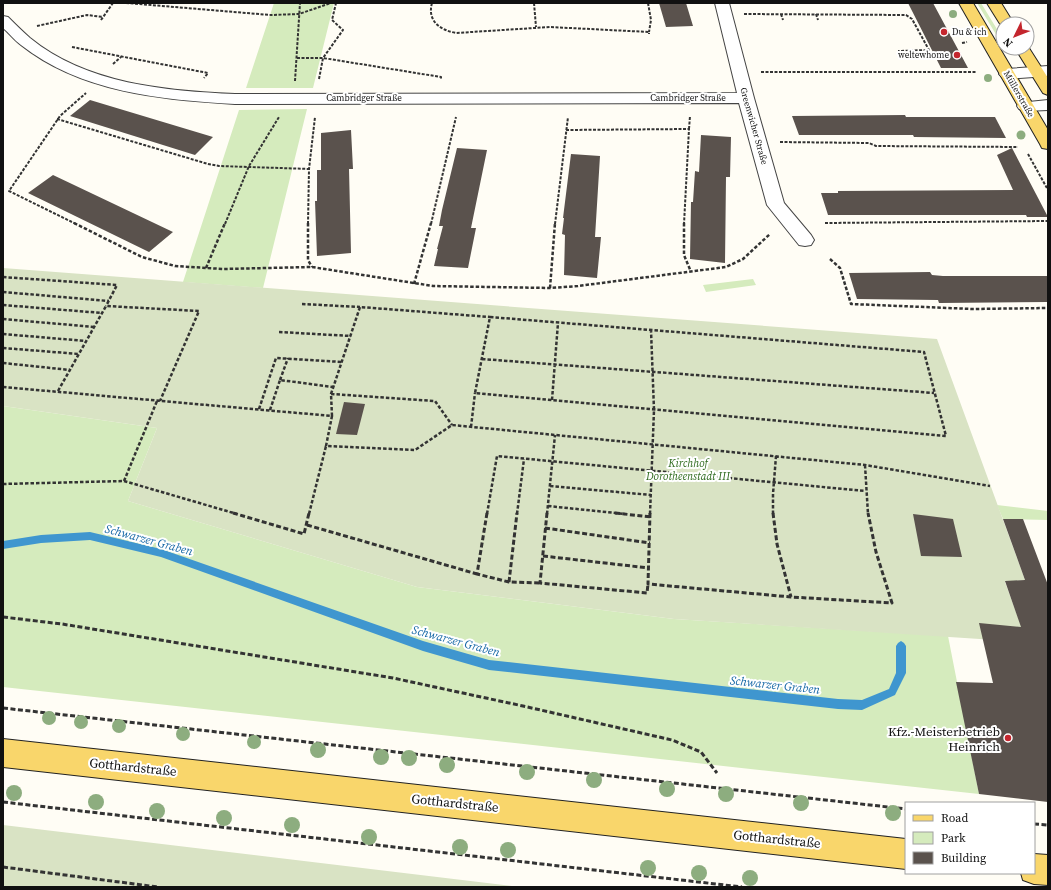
<svg xmlns="http://www.w3.org/2000/svg" width="1051" height="890" font-family="'Source Serif 4',serif">
  <style>
    .green { fill: #d5ebbd }
    .cemetery { fill: #d9e3c4 }
    .lines { fill: none; stroke-linecap: round; stroke-linejoin: round }
    .stream { fill: #3f96cf; fill-rule: evenodd }
    .building { fill: #5a524d }
    .minor-casing { stroke: #444; stroke-width: 2 }
    .major-casing { stroke: #222; stroke-width: 2 }
    .path-far2 { stroke: #333; stroke-width: 2; stroke-dasharray: 3 1.5; stroke-linecap: butt }
    .path-far1 { stroke: #333; stroke-width: 2.5; stroke-dasharray: 3.5 2; stroke-linecap: butt }
    .path { stroke: #333; stroke-width: 3; stroke-dasharray: 5 2.5; stroke-linecap: butt }
    .minor { fill: #fff; fill-rule: evenodd }
    .major { fill: #f9d66b; fill-rule: evenodd }
    .tree { fill: #8dad7f }
    .poi-dot { fill: #c4262e; stroke: #fff; stroke-width: 1.5 }
    .labels { text-anchor: middle; dominant-baseline: central; stroke-width: 4; stroke-linejoin: round; paint-order: stroke }
    .far-poi-label { font-size: 9px; fill: #111; stroke: #fff; text-anchor: start }
    .far-street-label { font-size: 9px; fill: #111; stroke: #fff }
    .park-label { font-size: 11px; font-style: italic; fill: #2f6b1f; stroke: #fff }
    .water-label { font-size: 12px; font-style: italic; fill: #1768a6; stroke: #fff }
    .near-poi-label { font-size: 13px; fill: #111; stroke: #fff; text-anchor: end }
    .near-street-label { font-size: 13px; fill: #111; stroke: #fff }
  </style>
  <rect width="100%" height="100%" fill="#fffdf5"/>
  <!-- green -->
  <path class="green" d="M274,3h60l-21,85h-67z
    M977,3h4l22,36v7z
    M307,109l-44,179 -80,-6 56,-172z
    M753,279l3,6 -50,7 -3,-7z
    M3,406l154,22 -29,73 289,86 257,32 274,17 31,158 -976,-107z
    M997,505l51,6v9l-45,-1z"/>
  <!-- cemetery -->
  <path class="cemetery" d="M3,268l934,71 88,241 -20,2 22,60 -353,-23 -257,-32 -289,-86 29,-73 -154,-22z
    M3,825l517,62h-517z"/>
  <g class="lines">
    <!-- stream -->
    <path class="stream" d="M90,532l71,17 262,92 66,19 349,39 24,1 27,-11 7,-16v-27l2,-3 3,-2 3,2 2,3v27l-11,22 -33,15 -24,-1 -349,-39 -66,-19 -262,-94 -71,-17 -49,3 -38,6v-8l38,-6z"/>
  </g>
  <!-- building -->
  <path class="building" d="M659,3h27l7,23 -27,1z
    M908,3h25l35,65h-27z
    M90,100l123,37 -18,18 -125,-39z
    M905,115l1,2h89l11,21 -92,-1 -1,-2h-114l-7,-19z
    M351,130l2,39h-4l2,84 -34,3 -2,-55h2v-31h4v-37z
    M701,135l30,2 -1,40h-4l-1,86 -35,-4 1,-57h2l2,-31 4,1z
    M457,148l30,2 -16,78h5l-8,40 -34,-2 4,-17h-1l6,-23h-4l3,-16z
    M1012,148l36,69h-21l-1,-2h-198l-7,-22h17v-2l175,-1 -16,-35z
    M571,154l29,2 -5,81h6l-4,41 -33,-3 1,-40 -3,-1 2,-16h-1z
    M53,175l120,57 -24,20 -121,-59z
    M930,272l2,3 11,1h105v26l-109,1 -1,-3 -81,-1 -8,-26z
    M344,402l21,2 -8,31 -21,-1z
    M913,514l40,5 9,38 -41,-1z
    M1003,519h20l25,66v217l-69,-8 -23,-112 37,1 -14,-60 42,4 -16,-46 20,-1z"/>
  <g class="lines">
    <!-- minor casing -->
    <g class="minor-casing">
      <path id="minor" d="M715,3h14l25,95 30,105 27,32 3,5 -3,5 -6,1 -6,-1 -32,-40 -28,-102 -504,1c-73,-4 -155,-12 -214,-59 -7,-5 -12,-12 -18,-17v-12l5,1c7,7 14,14 22,21 56,46 136,53 205,56l502,-1z
        M1048,66v10l-41,3 -5,-2 -3,-3 3,-3 5,-2z
        M1048,100v10l-23,1 -6,-2 -2,-3 2,-3z"/>
    </g>
    <!-- major casing -->
    <g class="major-casing">
      <path id="major" d="M959,3h14l75,127v19l-6,-1 -2,-4z
        M987,3h14l13,21h-11l-1,3z
        M1027,45l21,33v17l-5,-2 -28,-45h12z
        M3,739l903,100v30l-903,-102z
        M1034,854l14,1v30l-14,-1 -11,-4 -2,-7h13z"/>
    </g>
    <!-- path-far2 -->
    <path class="path-far2" d="M126,3l145,12 28,-1 32,-11
      M432,3c-5,18 8,27 24,30l94,-6 99,5v2
      M534,3l2,24
      M648,3l3,17 -2,12
      M744,14l162,1 6,4 17,31 -31,1
      M781,14l2,6
      M816,14l2,6
      M101,20l12,-17
      M37,26l50,-11 16,2
      M962,43l5,-1
      M72,47l136,26 -4,5
      M297,58h26l118,19v3
      M113,64l8,-7
      M761,72h216
      M319,79l4,-21 20,-28 -11,-10 4,-17
      M295,81l5,-78
      M57,119l151,45 11,2 90,3
      M689,129l1,-13
      M566,130l123,-1 -5,95
      M780,142l89,1 7,3 142,1
      M1028,154l20,36
      M825,223l223,-2
      M76,224l-67,-33 51,-75 26,-23
      M225,224l24,-58 30,-49
      M308,224l1,-55 6,-52
      M431,224l25,-107
      M555,224l13,-107"/>
    <!-- path-far1 -->
    <path class="path-far1" d="M74,223l68,34 33,9 48,3 89,-2 121,19 117,2 28,-2 148,-19 17,-8 27,-25
      M308,223v37l4,7
      M684,223v32l7,17
      M830,259l10,9 11,36 122,5 75,-1
      M206,268l19,-45
      M3,277l114,8 -11,21
      M414,284l17,-61
      M550,288l5,-65
      M3,292l106,9
      M302,304l58,3
      M3,305l99,8
      M490,317l434,35 22,84 -471,-43z
      M3,319l91,8
      M279,332l72,4
      M3,334l83,7
      M3,348l76,6
      M482,359l452,34
      M3,363l67,7
      M280,380l8,-22
      M3,387l329,29 -6,30 89,4 37,-25 413,40 125,21
      M58,391l48,-85 93,5 -39,90
      M331,394l29,-87 130,10
      M552,400l6,-77
      M259,409l17,-51 66,4
      M270,410l10,-30 53,7
      M332,416l-1,-22 104,7 17,24
      M471,427l4,-34
      M865,465l3,49
      M124,481l33,-80
      M3,484l121,-3 113,33
      M550,486l101,9
      M548,506l77,8
      M309,514l17,-68
      M487,514l10,-58 368,35
      M517,514l7,-55
      M547,514l8,-79
      M650,514l4,-104 -3,-80
      M773,514v-20l3,-38"/>
    <!-- path -->
    <path class="path" d="M233,513l71,21 5,-21
      M487,513l-10,61 32,8 31,1
      M547,513l-7,70 107,10 1,-9
      M615,513l36,4
      M650,513l-2,71 143,13 101,6 -16,-51 -8,-39
      M773,513l4,31 14,53
      M307,525l170,49
      M545,528l105,15
      M543,556l106,12
      M509,582l8,-69
      M3,617l59,7 331,54 130,28 149,34 29,12 16,21
      M3,708l903,101
      M3,802l739,85
      M1034,824l14,1
      M3,867l155,20"/>
    <!-- minor -->
    <use href="#minor" class="minor"/>
    <!-- major -->
    <use href="#major" class="major"/>
  </g>
  <!-- trees -->
  <g class="tree">
    <circle cx="953" cy="14" r="4"/>
    <circle cx="988" cy="78" r="4"/>
    <circle cx="1021" cy="135" r="4.5"/>
    <circle cx="49" cy="718" r="7"/>
    <circle cx="81" cy="722" r="7"/>
    <circle cx="119" cy="726" r="7"/>
    <circle cx="183" cy="734" r="7"/>
    <circle cx="254" cy="742" r="7"/>
    <circle cx="318" cy="750" r="8"/>
    <circle cx="381" cy="757" r="8"/>
    <circle cx="409" cy="758" r="8"/>
    <circle cx="447" cy="765" r="8"/>
    <circle cx="527" cy="772" r="8"/>
    <circle cx="594" cy="780" r="8"/>
    <circle cx="667" cy="789" r="8"/>
    <circle cx="14" cy="793" r="8"/>
    <circle cx="726" cy="794" r="8"/>
    <circle cx="96" cy="802" r="8"/>
    <circle cx="801" cy="803" r="8"/>
    <circle cx="157" cy="811" r="8"/>
    <circle cx="893" cy="813" r="8"/>
    <circle cx="224" cy="818" r="8"/>
    <circle cx="292" cy="825" r="8"/>
    <circle cx="369" cy="837" r="8"/>
    <circle cx="460" cy="847" r="8"/>
    <circle cx="508" cy="850" r="8"/>
    <circle cx="648" cy="868" r="8"/>
    <circle cx="699" cy="873" r="8"/>
    <circle cx="750" cy="878" r="8"/>
  </g>
  <!-- markers -->
  <g class="poi-dot">
    <circle cx="944" cy="32" r="4"/>
    <circle cx="957" cy="55" r="4"/>
    <circle cx="1008" cy="738" r="4"/>
  </g>
  <g class="labels">
    <!-- far-poi labels -->
    <g class="far-poi-label">
      <text x="952" y="32">Du &amp; ich</text>
      <text x="949" y="55" text-anchor="end">weltewhome</text>
    </g>
    <!-- far-street labels -->
    <g class="far-street-label">
      <text transform="translate(1019 94) rotate(60)">Müllerstraße</text>
      <text x="364" y="98">Cambridger Straße</text>
      <text x="688" y="98">Cambridger Straße</text>
      <text transform="translate(754 126) rotate(74)">Greenwicher Straße</text>
    </g>
    <!-- park labels -->
    <g class="park-label">
      <text x="688" y="463">Kirchhof<tspan x="688" dy="13">Dorotheenstadt III</tspan></text>
    </g>
    <!-- water labels -->
    <g class="water-label">
      <text transform="translate(149 540) rotate(15)">Schwarzer Graben</text>
      <text transform="translate(456 641) rotate(15)">Schwarzer Graben</text>
      <text transform="translate(775 685) rotate(6)">Schwarzer Graben</text>
    </g>
    <!-- near-poi labels -->
    <g class="near-poi-label">
      <text x="1000" y="731">Kfz.-Meisterbetrieb<tspan x="1000" dy="15">Heinrich</tspan></text>
    </g>
    <!-- near-street labels -->
    <g class="near-street-label">
      <text transform="translate(133 767) rotate(6)">Gotthardstraße</text>
      <text transform="translate(455 803) rotate(6)">Gotthardstraße</text>
      <text transform="translate(777 839) rotate(6)">Gotthardstraße</text>
    </g>
  </g>
  <!-- border -->
  <rect width="1051" height="890" fill="none" stroke="#111111" stroke-width="8"/>
  <!-- legend -->
  <rect x="905" y="802" width="130" height="72" fill="#ffffff" stroke="#a0a0a0"/>
  <rect x="913" y="815" width="20" height="6" fill="#f9d66b" stroke="#a0a0a0"/>
  <text x="941" y="822" font-size="12" fill="#111111">Road</text>
  <rect x="913" y="832" width="20" height="12" fill="#d5ebbd" stroke="#a0a0a0"/>
  <text x="941" y="842" font-size="12" fill="#111111">Park</text>
  <rect x="913" y="852" width="20" height="12" fill="#5a524d" stroke="#a0a0a0"/>
  <text x="941" y="862" font-size="12" fill="#111111">Building</text>
  <!-- north arrow -->
  <g transform="translate(1015 36) rotate(227)"><circle r="19" fill="#ffffff" stroke="#a0a0a0"/>
  <path d="M0-3L7 15L0 10L-7 15Z" fill="#c4262e"/>
  <text y="-6" font-size="11" font-weight="bold" text-anchor="middle" fill="#111111">N</text>
  </g>
</svg>
